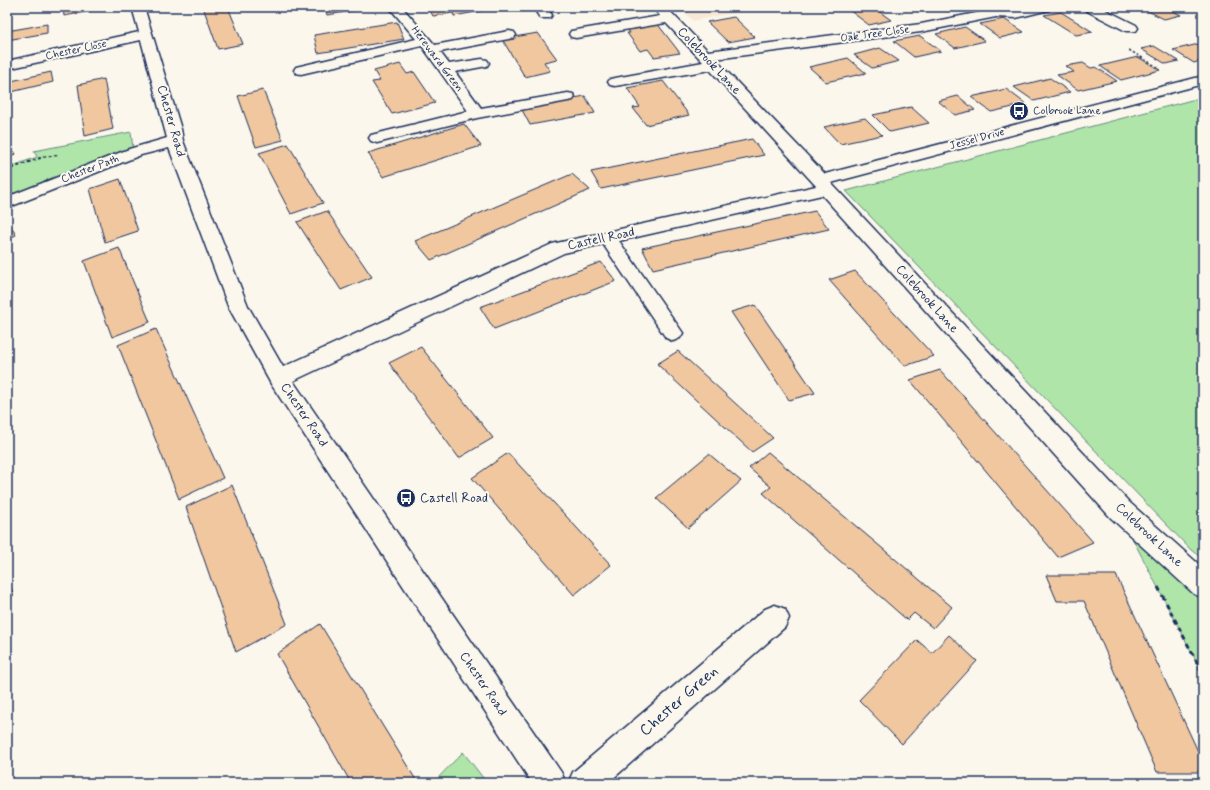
<svg xmlns="http://www.w3.org/2000/svg" width="1210" height="790" font-family="Mynerve,sans-serif">
  <style>
    .built { fill: #f8e9d5 }
    .green { fill: #afe5a8; stroke: #658a83 }
    .building { fill: #f0c79f; stroke: #1b2f5e }
    .lines { fill: none; stroke-linecap: round; stroke-linejoin: round }
    .minor-casing { stroke: #1b2f5e; stroke-width: 3 }
    .path-far2 { stroke: #1b2f5e; stroke-width: 1.5; stroke-dasharray: 2.5 2; stroke-linecap: butt }
    .path-far1 { stroke: #1b2f5e; stroke-width: 2; stroke-dasharray: 3 2.5; stroke-linecap: butt }
    .path { stroke: #1b2f5e; stroke-width: 3; stroke-dasharray: 5 4; stroke-linecap: butt }
    .minor { fill: #fbf7ec; fill-rule: evenodd }
    .labels { text-anchor: middle; dominant-baseline: central; stroke-width: 4; stroke-linejoin: round; paint-order: stroke }
    .far-street-label { font-size: 11px; fill: #1b2f5e; stroke: #fbf7ec }
    .far-poi-label { font-size: 11px; fill: #1b2f5e; stroke: #fbf7ec; text-anchor: start }
    .street-label { font-size: 13px; fill: #1b2f5e; stroke: #fbf7ec }
    .poi-label { font-size: 13px; fill: #1b2f5e; stroke: #fbf7ec; text-anchor: start }
    .near-street-label { font-size: 16px; fill: #1b2f5e; stroke: #fbf7ec }
  </style>
  <rect width="100%" height="100%" fill="#fbf7ec"/>
  <filter id="ink" filterUnits="userSpaceOnUse"><feTurbulence type="fractalNoise" baseFrequency=".025" numOctaves="2"/><feDisplacementMap in="SourceGraphic" scale="8" xChannelSelector="R" yChannelSelector="G"/><feConvolveMatrix kernelMatrix="1 2 1 2 8 2 1 2 1" color-interpolation-filters="sRGB"/></filter>
  <g filter="url(#ink)">
    <!-- built -->
    <path class="built" d="M680,7h82l-69,14z"/>
    <!-- green -->
    <path class="green" d="M1203,97v462l-12,-9 -345,-359z
      M131,132l2,17 -126,49v-30l30,-11 -3,-6z
      M1129,532l74,68v74z
      M463,752l24,31h-54z"/>
    <!-- building -->
    <path class="building" d="M63,7h28v4l-27,5z
      M203,7h25l15,37 -25,5z
      M324,7h40l1,2 -38,6z
      M428,7h75l-49,9 -1,-3 -20,3z
      M845,7h28l18,13 -22,5z
      M1140,7h25l16,8 -17,4z
      M1061,12l32,20 -17,3 -32,-20z
      M734,17l21,20 -27,5 -21,-20z
      M1004,19l20,13 -24,6 -20,-14z
      M397,22l7,17 -86,14 -4,-18z
      M656,22l24,31 -26,4 -6,-8 -8,2 -13,-18h3l-4,-6z
      M47,24v9l-40,7v-9z
      M965,27l20,14 -30,7 -19,-14z
      M538,33l19,26 -13,3 6,9 -25,6 -23,-38z
      M920,36l21,15 -27,6 -20,-16z
      M1203,43v17l-9,3 -21,-13z
      M1154,46l25,15 -13,3 -25,-15z
      M880,48l19,13 -27,7 -18,-13z
      M1138,57l22,13 -39,10 -21,-14z
      M848,58l18,15 -40,9 -17,-15z
      M1083,63l8,5 5,-1 21,14 -39,9 -21,-15 17,-3 -8,-6z
      M400,64l7,10 7,-2 21,31 -43,11 -20,-32 8,-1 -6,-10z
      M51,72l2,10 -46,11v-11z
      M1050,78l20,14 -36,9 -20,-14z
      M104,79l9,50 -28,7 -7,-51z
      M663,81l26,34 -43,10 -13,-17 7,-1 -13,-19z
      M1006,89l20,15 -35,8 -20,-15z
      M263,90l20,50 -27,7 -18,-51z
      M585,96l10,17 -65,12 -9,-17z
      M958,96l17,14 -20,5 -17,-14z
      M911,107l18,16 -39,9 -17,-17z
      M865,118l17,17 -42,9 -16,-17z
      M464,124l17,22 -98,31 -15,-24z
      M752,139l12,16 -163,34 -10,-17z
      M8,143l8,11 -9,3v-13z
      M288,144l35,59 -32,11 -32,-61z
      M572,174l18,16 -159,70 -16,-19z
      M120,179l18,52 -33,11 -15,-53z
      M327,211l45,66 -31,13 -44,-68z
      M815,211l14,18 -176,40 -11,-21z
      M7,220l9,15 -9,4z
      M119,248l31,74 -38,15 -28,-76z
      M601,262l15,19 -122,48 -14,-22z
      M855,271l79,85 -29,10 -76,-86z
      M755,305l60,88 -26,7 -58,-88z
      M156,329l67,149 -44,21 -61,-154z
      M421,347l72,91 -34,20 -70,-95z
      M678,351l80,73 15,14 -21,14 -95,-88z
      M940,370l153,172 -35,15 -148,-177z
      M768,452l184,155 -19,21 -19,-15 -7,7 -144,-127 8,-6 -22,-19z
      M508,453l103,112 -37,30 -102,-117z
      M709,454l32,27 -53,47 -32,-30z
      M232,485l55,139 -51,28 -50,-145z
      M1046,575h70l87,187v10h-46l-73,-171h-27z
      M7,580l7,15 -7,4z
      M320,624l96,156 -3,3h-62l-74,-129z
      M949,635l28,26 -75,83 -43,-44 58,-60 15,13z"/>
    <g class="lines">
      <!-- minor casing -->
      <g class="minor-casing">
        <path id="minor" d="M132,7h12l37,122 2,12 65,165 35,61 269,-123 264,-58 -106,-116 -95,16 -5,-1 -2,-3 2,-3 5,-1 88,-16 -37,-39 -90,15 -5,-1 -2,-3 2,-3 89,-15 -7,-9h13l42,44 213,-27 75,-15 20,1 13,-3h21l-1,3 -33,8 -20,-1 -75,15 -206,27 110,115 378,-98v8l-372,99 298,319 74,66v30l-9,-4 -83,-76 -289,-323 -203,46 64,92 -3,5 -7,3 -7,-3 -63,-94 -39,9 -271,128 268,391 5,11h-34l-261,-399 -43,-78 -59,-158 -28,7 -134,53v-11l122,-48 38,-11 -26,-98 -134,29v-8l132,-29z
          M389,7h13l33,38 74,-14 5,1 2,3 -2,3 -74,14 9,12 33,-5 5,1 2,3 -2,3 -32,6 26,36 87,-15 5,1 2,3 -2,3 -5,1 -91,17 -100,25 -6,-2 -2,-3 2,-3 97,-24 -46,-65 -121,28 -5,-1 -2,-3 2,-3 120,-28z
          M533,7h13l6,8 -2,3h-10z
          M1084,7h16l36,18 2,3 -2,3h-10l-41,-21z
          M775,605l10,4 4,9 -4,9 -177,156h-40l5,-11 192,-163z"/>
      </g>
      <!-- path-far2 -->
      <path class="path-far2" d="M1129,50l30,18"/>
      <!-- path-far1 -->
      <path class="path-far1" d="M7,170l36,-13 16,-2"/>
      <!-- path -->
      <path class="path" d="M1158,587l45,87"/>
      <!-- minor -->
      <use href="#minor" class="minor"/>
    </g>
  </g>
  <!-- icons -->
  <defs>
    <g id="bus-disc" transform="scale(1)"><circle r="9.5" fill="#1b2f5e" stroke="#fbf7ec"/><path d="M-5-6H5V4H4V6H2V4H-2V6H-4V4H-5ZM-3.5-4V0h7V-4ZM-3.5 1.2v1.5H-2V1.2ZM2 1.2v1.5H3.5V1.2Z" fill="#fff"/></g>
  </defs>
  <g fill-rule="evenodd">
    <use href="#bus-disc" x="1019" y="111"/>
    <use href="#bus-disc" x="406" y="498"/>
  </g>
  <g class="labels">
    <!-- far-street labels -->
    <g class="far-street-label">
      <text transform="translate(875 34) rotate(-8)">Oak Tree Close</text>
      <text transform="translate(76 50) rotate(-12)">Chester Close</text>
      <text transform="translate(437 59) rotate(53)">Hereward Green</text>
      <text transform="translate(977 139) rotate(-15)">Jessel Drive</text>
      <text transform="translate(90 169) rotate(-21)">Chester Path</text>
    </g>
    <!-- far-poi labels -->
    <g class="far-poi-label">
      <text x="1033" y="111">Colbrook Lane</text>
    </g>
    <!-- street labels -->
    <g class="street-label">
      <text transform="translate(709 61) rotate(47)">Colebrook Lane</text>
      <text transform="translate(171 121) rotate(74)">Chester Road</text>
      <text transform="translate(601 239) rotate(-12)">Castell Road</text>
      <text transform="translate(927 299) rotate(48)">Colebrook Lane</text>
      <text transform="translate(304 415) rotate(56)">Chester Road</text>
      <text transform="translate(1149 535) rotate(43)">Colebrook Lane</text>
      <text transform="translate(483 684) rotate(56)">Chester Road</text>
    </g>
    <!-- poi labels -->
    <g class="poi-label">
      <text x="420" y="498">Castell Road</text>
    </g>
    <!-- near-street labels -->
    <g class="near-street-label">
      <text transform="translate(679 701) rotate(-41)">Chester Green</text>
    </g>
  </g>
  <!-- margin -->
  <rect width="1210" height="790" fill="none" stroke="#fbf7ec" stroke-width="24"/>
  <rect x="12" y="12" width="1186" height="766" fill="none" stroke="#1b2f5e" stroke-width="1.5" filter="url(#ink)"/>
</svg>
